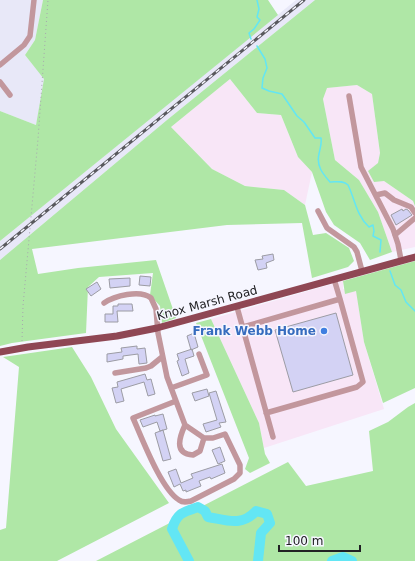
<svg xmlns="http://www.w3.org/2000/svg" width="415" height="561" font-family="'DejaVu Sans',sans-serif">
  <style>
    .commercial { fill: #f8e6f7 }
    .built { fill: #e8e8f8 }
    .green { fill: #afe7a6 }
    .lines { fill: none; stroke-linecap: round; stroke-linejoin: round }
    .stream { stroke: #63e6f4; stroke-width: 1.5 }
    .river { stroke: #63e6f4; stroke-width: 10 }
    .building { fill: #d3d2f4; stroke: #9c9ca4 }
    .path { stroke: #a7a7ae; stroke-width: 1; stroke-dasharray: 1 3; stroke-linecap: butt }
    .minor { stroke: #c2979d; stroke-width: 5.5 }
    .major { stroke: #8f4754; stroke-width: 7 }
    .rail-casing { stroke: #59595e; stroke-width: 3 }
    .rail { stroke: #f6f6ff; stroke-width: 1.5; stroke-dasharray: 4.5; stroke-linecap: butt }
    .shop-dot { fill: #3f7fe0; stroke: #f6f6ff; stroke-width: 1.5 }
    .labels { text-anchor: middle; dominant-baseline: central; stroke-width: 3; stroke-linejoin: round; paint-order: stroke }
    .street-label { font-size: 12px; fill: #212124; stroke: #f6f6ff }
    .shop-label { font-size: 12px; font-weight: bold; fill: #366cbe; stroke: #f6f6ff; text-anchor: end }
  </style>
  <rect width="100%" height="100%" fill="#f6f6ff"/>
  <!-- commercial -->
  <path class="commercial" d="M230,79l27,34 24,2 17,42 14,15 -7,33 -21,-15 -39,-4 -33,-17 -41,-42z
    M357,85l15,9 8,59 -2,10 6,18 29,20 2,5v41l-23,5 -14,-40 -19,-32 -24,-20 -12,-61 3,-11z
    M343,281v8l13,1 8,52 20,67 -120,39 -5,-25 -48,-104z"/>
  <!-- built -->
  <path class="built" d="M0,0h43l-8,40 -10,15 20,24 -9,46 -36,-14z
    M296,0h19l-148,120 -167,140v-19z"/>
  <!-- green -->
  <path class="green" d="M43,0h225l10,15 -278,226v-130l36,14 8,-46 -19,-24 10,-15z
    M315,0h100v206l-2,-5 -29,-20 -10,1 -6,-11 10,-8 2,-10 -8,-59 -15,-9 -30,3 -4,11 12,61 24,20 19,32 14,40 -22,8 -10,-17 -26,-18 -8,-13 -14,-40 -14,-15 -17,-42 -24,-2 -27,-34 -59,48 41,42 33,17 39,4 21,15 8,30 13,-2 23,15 5,13 -6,6 -36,11 -10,-55 -75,2 -195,24 6,25 40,-6 78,-8 20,58 -14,5 -2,-17 -10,-11 3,-22 -54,4 -11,10 -2,46 -74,10 -12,3v-86l167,-140z
    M415,261v127l-32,15 -19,-61 -8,-51 -11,3 -2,-13z
    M211,319l48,104 6,31 5,9 -20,10 -5,-4 4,-11 -53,-135z
    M72,347l19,30 25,52 53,74 -112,58h-57v-31l6,-2 13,-161 -16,-10z
    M415,403v158h-319l192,-99 18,24 67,-15 -4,-40 19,-9 20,-15z"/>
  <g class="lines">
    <!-- stream -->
    <path class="stream" d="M251,39l-2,-6 5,-4 6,-9 -3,-3 2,-8 -2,-9
      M257,46l8,13 2,9 -4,10 -1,10 7,3 13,3 15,22 7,6 11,16h6c1,6 -1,10 -2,16 -3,12 4,20 11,28 6,0 13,-2 18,3 7,14 8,30 21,42l4,-2 1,6 -1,5 8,4 -1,12
      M390,271l5,14 6,5 5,12 9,9"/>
    <!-- river -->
    <path class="river" d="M189,561l-17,-32c5,-16 11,-17 26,-22l7,4 3,6c18,3 34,10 48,-6l11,3 3,9 -9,10 -3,28
      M332,561l11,-4 9,4"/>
  </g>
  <!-- building -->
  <path class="building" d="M402,209l1,2 3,-2 2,1 4,5 -16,10 -5,-10z
    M273,254l1,6 -8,3 1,5 -9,2 -3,-10 8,-1 -1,-3z
    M140,276l11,1 -1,9 -11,-1z
    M130,278v8l-20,2 -1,-9z
    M97,282l4,7 -10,7 -5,-7z
    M118,304h14l1,7h-16l1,11h-13v-8h8v-8h5z
    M336,313l17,62 -60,17 -18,-62z
    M194,333l4,14 -7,3 -4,-14z
    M137,346v3l8,-1 2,15 -8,1 -1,-10 -15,2v3l-16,3v-8l15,-2 -1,-4z
    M192,349l2,7 -9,3 4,14 -7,3 -5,-15 2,-1 -2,-6z
    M145,374l2,6 4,-1 4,15 -7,2 -4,-14 -23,7 3,12 -8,2 -4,-15 6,-1 -1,-5z
    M207,389l2,7 -14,5 -3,-8z
    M216,391l10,31 -7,1 2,4 -15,5 -3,-8 14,-4 -8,-27z
    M163,414l4,15 -7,2 -3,-9 -14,5 -3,-7 15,-5v1z
    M163,430l8,29 -8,2 -8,-28z
    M220,447l5,14 -7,3 -6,-14z
    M222,464l3,9 -14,6 -1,-2 -11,4 2,5 -15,6v-2l-3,1 -3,-7 -6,3 -6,-15 8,-3 5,14 12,-5 -2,-4z"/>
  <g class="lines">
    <!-- path -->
    <path class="path" d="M22,341l1,-35 15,-167 10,-139"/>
    <!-- minor -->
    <path class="minor" d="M0,65l24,-20 6,-9 4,-36
      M0,82l10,13
      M349,96l12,71 32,62 5,15 3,16
      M376,195l9,-2 9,7 17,7 4,6
      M318,211l9,17 27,19 3,5 5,19
      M395,235l20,-17
      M104,303c10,-7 36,-14 47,-5l5,11 2,24 9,44 18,48
      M237,307l36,130
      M243,327l97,-28 -6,-20
      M115,373l31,-5 5,-2 11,-9
      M171,388l36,-13 -8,-21
      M176,401l-43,17c9,20 28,71 46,82 4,3 8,2 12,1l43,-22 6,-6v-8l-15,-31 -12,4h-9
      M266,413l91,-26 6,-5 -23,-83
      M185,425l19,13 -4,13 -7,4c-20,-1 -13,-19 -8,-30z"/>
    <!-- major -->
    <path class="major" d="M0,352l28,-5 89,-11 40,-8 258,-71"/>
    <!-- rail casing -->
    <g class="rail-casing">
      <path id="rail" d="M0,249l304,-249"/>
    </g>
    <!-- rail -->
    <use href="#rail" class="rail"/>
  </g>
  <!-- markers -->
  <circle class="shop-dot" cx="324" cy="331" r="4"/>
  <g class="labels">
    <!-- street labels -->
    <g class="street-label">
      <text transform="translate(207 303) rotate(-15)">Knox Marsh Road</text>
    </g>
    <!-- shop labels -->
    <g class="shop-label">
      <text x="316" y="331">Frank Webb Home</text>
    </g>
  </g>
  <!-- scale -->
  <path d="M279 545v6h81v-6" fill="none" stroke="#212124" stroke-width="2"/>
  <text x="285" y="545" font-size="12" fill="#212124" stroke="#f6f6ff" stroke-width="3" paint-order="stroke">100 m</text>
</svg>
